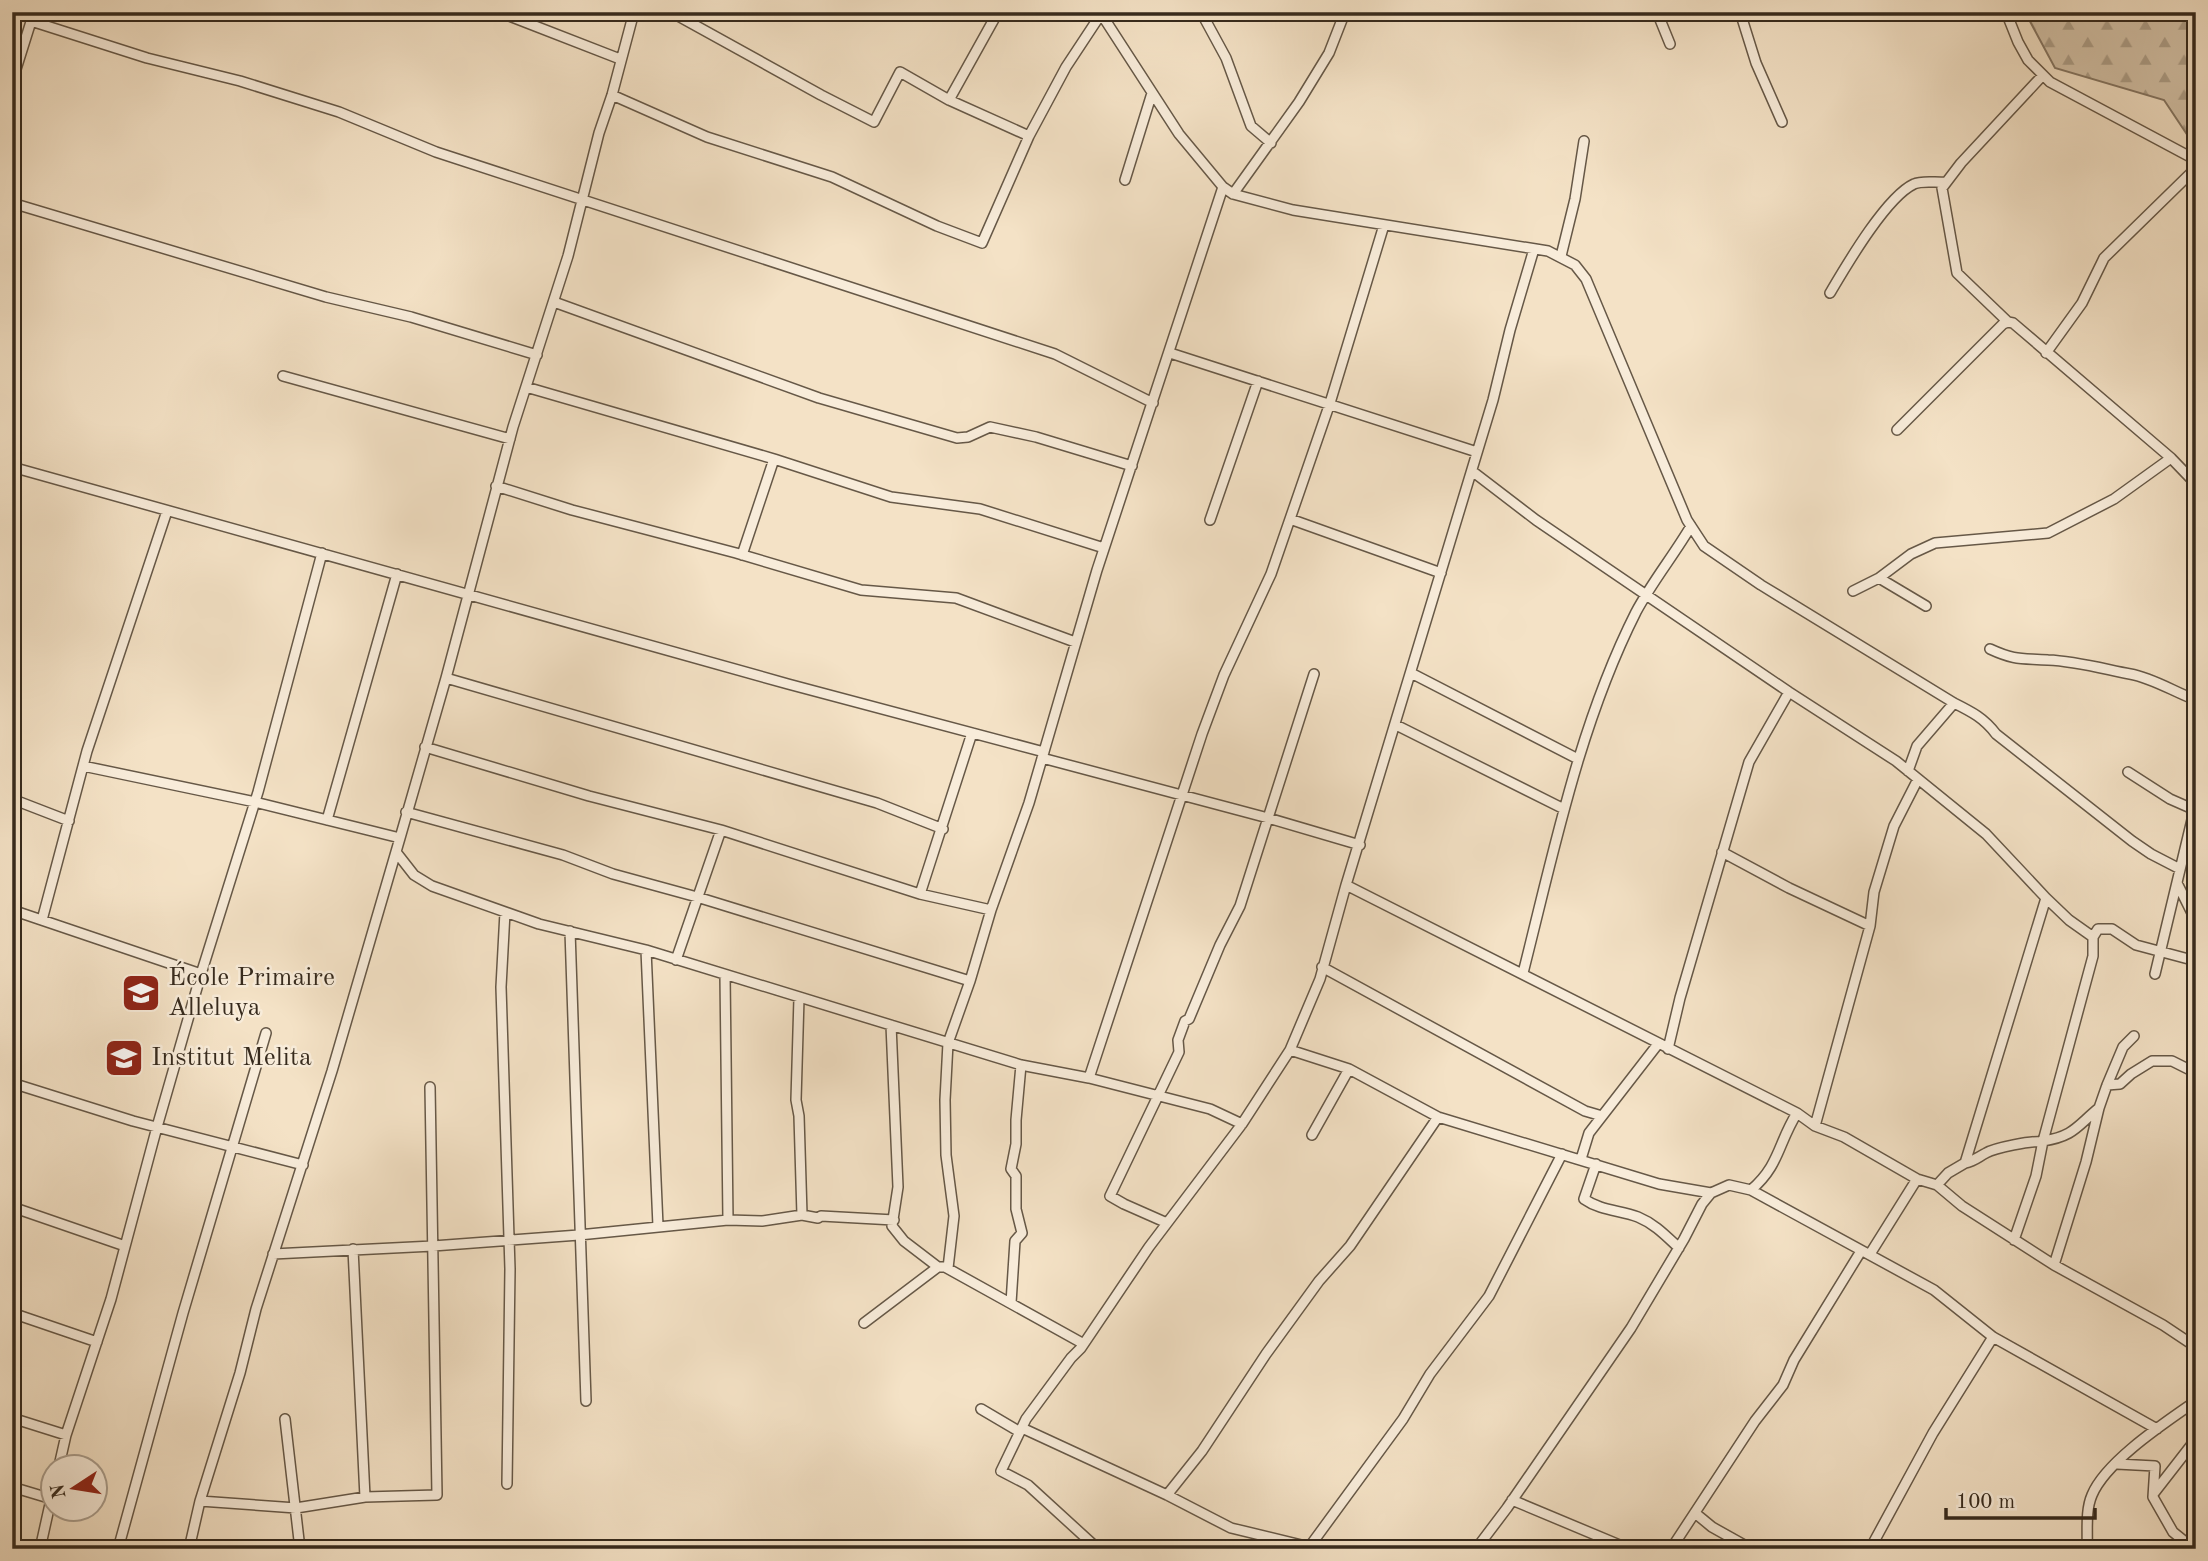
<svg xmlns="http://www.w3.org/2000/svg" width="2208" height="1561" font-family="'Old Standard TT',serif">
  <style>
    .forest { fill: url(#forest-firs); stroke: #857663; stroke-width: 2 }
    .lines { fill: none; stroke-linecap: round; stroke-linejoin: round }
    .street-casing { stroke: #665847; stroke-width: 12 }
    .street { stroke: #f8ecda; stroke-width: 9 }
    .labels { text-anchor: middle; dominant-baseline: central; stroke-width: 5; stroke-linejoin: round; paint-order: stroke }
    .poi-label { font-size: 26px; fill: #362a1d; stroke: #f8ecda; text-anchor: start }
  </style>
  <defs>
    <pattern id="forest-firs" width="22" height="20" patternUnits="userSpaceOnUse" patternTransform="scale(1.75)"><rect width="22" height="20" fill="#d4c3a9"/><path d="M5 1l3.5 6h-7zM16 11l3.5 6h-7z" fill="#ad9f89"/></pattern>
  </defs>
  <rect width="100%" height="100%" fill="#f4e2c6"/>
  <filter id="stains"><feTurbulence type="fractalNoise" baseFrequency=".00286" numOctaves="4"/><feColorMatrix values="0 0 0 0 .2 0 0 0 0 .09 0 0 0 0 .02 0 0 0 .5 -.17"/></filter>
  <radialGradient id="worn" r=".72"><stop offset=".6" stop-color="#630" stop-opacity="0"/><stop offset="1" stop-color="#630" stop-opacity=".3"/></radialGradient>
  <!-- forest -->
  <path class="forest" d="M2025,12h171v136l-32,-48 -109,-32z"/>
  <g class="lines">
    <!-- street casing -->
    <g class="street-casing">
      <path id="street" d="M499,12l121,47
        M671,12l150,83 53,27 26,-50 49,28 80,36
        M1100,12l79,122 44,53 10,7 60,16 255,41 27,14 11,14 101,241 17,26 57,39 193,118c18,9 30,15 42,31l136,107 19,13 29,15
        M1201,12l25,46 25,68 20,17
        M1657,12l13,32
        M1740,12l16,51 26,59
        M2006,12l12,30 10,18 22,22 146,78
        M31,21l116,37 93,23 99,31 97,40 619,202 98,49
        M2043,75l-82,88 -19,25 15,85 51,49 5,1 158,135 25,26
        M12,82l22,-70
        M612,95l95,42 125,40 105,49 45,17 47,-107 37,-69 35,-53
        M949,100l49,-88
        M1125,180l27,-87
        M1233,194l66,-92 30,-49 16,-41
        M12,203l314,94 85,20 126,38
        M1561,256l14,-57 9,-58
        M1830,293c16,-27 56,-96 84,-109 8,-4 23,-1 32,-2
        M554,302l265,96 138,40 11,-1 22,-10 46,10 96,29
        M1170,353l307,99
        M2046,353l36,-50 22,-45 92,-90
        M283,376l227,63
        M526,387l248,72 117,38 89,12 124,39
        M1897,430l106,-106 5,-2
        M12,467l776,217 256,68
        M1472,471l64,49 94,64 159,108 107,69 90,73 60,64 -81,265 -17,10 -11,12
        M496,486l76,24 164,43 125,37 95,8 119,44
        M1290,519l151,54
        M1210,520l48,-139
        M742,555l32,-96
        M1879,578l47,28
        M1853,591l26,-13 32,-24 24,-11 113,-10 66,-34 57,-41
        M1990,649c26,12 32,9 58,11 27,1 56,9 82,14 23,4 44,18 66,26
        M1411,673l167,86
        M446,678l431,125 66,26
        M1396,725l168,84
        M425,747l164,49 132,34 199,64 71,16
        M1042,758l226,60 46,-144
        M83,766l172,36 145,36
        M1908,771l9,-25 37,-43
        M2128,772l42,27 25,11
        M12,799l57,22
        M406,812l157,43 50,19 84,23 273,84
        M327,820l70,-246
        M396,852l18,23 18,11 107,38 107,26 375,115 68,13 121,31 32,15
        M1722,852l67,36 81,38
        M2177,883l19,38
        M1346,885l451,228 18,13 29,11 73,42 20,6 25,21 92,59 109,60 33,22
        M920,894l52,-161
        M2046,898l23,22 24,17
        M12,910l189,64
        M505,912l-4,75 9,282 -3,215
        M42,920l45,-169 80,-240
        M570,931l16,470
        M646,950l12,276
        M676,960l45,-130
        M1322,967l263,144 17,5
        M1523,973c31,-122 56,-248 113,-361 16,-30 38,-57 55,-86
        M2155,974l41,-171
        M725,975l3,245
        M799,998l-3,102 3,16 3,99
        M891,1025l7,162 -6,39 12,15 34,26h7l137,76
        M1668,1049l12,-51 69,-236 40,-70
        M1290,1050l59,19 89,48 221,67 52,9
        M1089,1078l113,-344 22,-59 47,-101 59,-171 54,-178
        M12,1083l121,38 170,44
        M2107,1085l16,-38 11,-11
        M1815,1126l55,-200 4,-34 20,-66 24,-47
        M1312,1135l37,-66
        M2043,1141c31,-5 33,-14 56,-33
        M1581,1159l8,-26 69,-89
        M1965,1163c10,-2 13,-6 21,-10 8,-5 47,-13 56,-11
        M1596,1164l-12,35c17,12 36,11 54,18 17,7 28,19 41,31
        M1751,1190c29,-25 27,-47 46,-77
        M12,1207l113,39
        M1167,1223l-43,-19 -14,-8 69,-144 -1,-12 7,-19 4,-2 31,-74 20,-39 28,-88 92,27
        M2014,1240l22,-64 7,-35 50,-185v-19l5,-8h14l24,16 60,16
        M353,1249l12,248
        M273,1254l160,-8 146,-11 149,-15 34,1 40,-6 16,3 3,-2 73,4
        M1870,1254l47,-75
        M2054,1265l32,-103 13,-54 8,-23 13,-1 11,-10 21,-13h20l24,12
        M948,1268l6,-52 -8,-61 -1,-55 3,-57 22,-62 21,-71 38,-107 68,-233 126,-383
        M1011,1303l4,-62 7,-8 -6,-24v-33l-5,-7 5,-25v-24l5,-55
        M12,1313l85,29
        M864,1323l74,-56
        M981,1409l39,23
        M12,1418l54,17
        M285,1419l15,130
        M1022,1428l145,67 64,33 87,21
        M2117,1464l38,2 -2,31 20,35 21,17
        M59,1466l7,-31 45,-136 46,-172 44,-153 57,-182 64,-239
        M12,1487l40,12
        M2154,1493l42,-54
        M1167,1495l35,-44 64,-97 53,-73 31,-35 88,-129
        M1512,1500l117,49
        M200,1501l96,7 69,-11 72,-2 -7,-408
        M1695,1513l17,14 34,19
        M1310,1546l93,-127 27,-45 59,-78 73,-142
        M40,1549l12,-54
        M118,1549l65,-236 83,-280
        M189,1549l11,-48 40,-128 16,-64 76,-238 68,-233 46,-160 67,-251 55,-171 31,-123 13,-38 22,-83
        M1098,1549l-70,-64 -27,-14 25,-52 45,-61 10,-10 68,-101 93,-123 48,-74 30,-71 26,-94 147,-485 17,-70 24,-81
        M1476,1549l31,-41 124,-180 53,-89 18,-35 9,-11 18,-8 22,5 183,100 59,47 164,92
        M1671,1549l84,-128 28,-36 11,-25 67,-109
        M1870,1549l63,-116 60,-96
        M2087,1549c1,-17 -2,-38 5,-54 14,-34 74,-73 104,-94"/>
    </g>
    <!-- street -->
    <use href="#street" class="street"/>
  </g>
  <!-- icons -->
  <defs>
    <g id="school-square" transform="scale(2.0125)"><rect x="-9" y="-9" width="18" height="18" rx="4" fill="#8f2418" stroke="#f8ecda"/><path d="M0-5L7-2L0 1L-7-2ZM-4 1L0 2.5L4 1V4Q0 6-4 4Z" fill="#fff"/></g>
  </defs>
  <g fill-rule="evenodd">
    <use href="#school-square" x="141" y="993"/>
    <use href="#school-square" x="124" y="1058"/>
  </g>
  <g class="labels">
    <!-- poi labels -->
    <g class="poi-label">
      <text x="168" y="978">École Primaire<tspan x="168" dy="30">Alleluya</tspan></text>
      <text x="151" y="1058">Institut Melita</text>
    </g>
  </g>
  <!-- margin -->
  <rect width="2208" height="1561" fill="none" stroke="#f4e2c6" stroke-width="42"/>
  <rect x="14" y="14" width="2180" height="1533" fill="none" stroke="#362a1d" stroke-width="3.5"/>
  <rect x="21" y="21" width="2166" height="1519" fill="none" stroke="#362a1d" stroke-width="2"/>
  <!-- north arrow -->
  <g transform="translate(74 1488) rotate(258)"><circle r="33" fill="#f8ecda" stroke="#aa9e8e" stroke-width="2"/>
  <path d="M0-5L12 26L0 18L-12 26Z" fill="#8f2418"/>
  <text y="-10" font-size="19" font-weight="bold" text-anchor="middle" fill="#362a1d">N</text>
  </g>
  <!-- scale -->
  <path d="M1946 1508v10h149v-10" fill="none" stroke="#362a1d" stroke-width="3.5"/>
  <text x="1956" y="1508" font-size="21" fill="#362a1d" stroke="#f8ecda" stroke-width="5" paint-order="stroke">100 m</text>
  <rect width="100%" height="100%" filter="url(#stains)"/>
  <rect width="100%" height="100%" fill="url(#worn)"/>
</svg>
